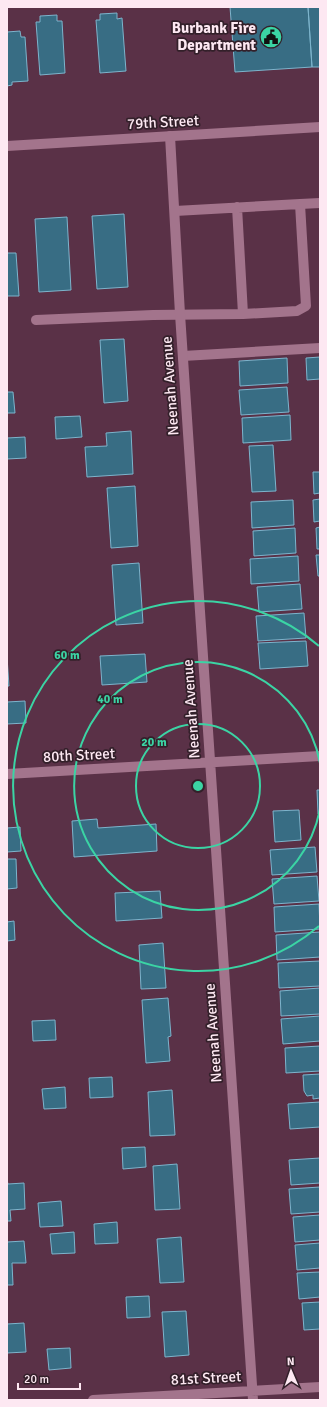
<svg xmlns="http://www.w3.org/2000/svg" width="327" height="1407" font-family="Signika,sans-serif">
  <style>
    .building { fill: #386d84; stroke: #7db4cc }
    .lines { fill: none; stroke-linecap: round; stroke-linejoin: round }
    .service { stroke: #a3748c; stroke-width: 10 }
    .minor { stroke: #a3748c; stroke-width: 10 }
    .secondary { stroke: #a3748c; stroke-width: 10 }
    .ring { fill: none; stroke: #3bd4a4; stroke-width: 2 }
    .labels { text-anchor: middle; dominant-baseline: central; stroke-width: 3.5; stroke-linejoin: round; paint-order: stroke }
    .poi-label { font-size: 15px; font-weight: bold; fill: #fde8f2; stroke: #33202a; text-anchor: end }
    .street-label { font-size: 15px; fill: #fde8f2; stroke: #33202a }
    .centre { fill: #3bd4a4; stroke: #33202a; stroke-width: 2 }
    .ring-label { font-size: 12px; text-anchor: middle; font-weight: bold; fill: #3bd4a4; stroke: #33202a; stroke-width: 3.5; stroke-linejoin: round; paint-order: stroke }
  </style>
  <rect width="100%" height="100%" fill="#5a3147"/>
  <!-- building -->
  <path class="building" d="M230,7h78l4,60 -77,5z
    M308,7h12v60h-8z
    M117,13v6l5,-1 4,53 -26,2 -4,-53h4v-6z
    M57,15v6h5l3,52 -25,2 -4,-53h4v-6z
    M20,31l1,6h4l3,44 -16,1v3l-5,1v-54z
    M124,214l4,73 -31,2 -5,-73z
    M67,217l4,73 -32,2 -4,-73z
    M7,253h9l3,43h-12z
    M124,339l4,62 -24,2 -4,-63z
    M320,357v22l-13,1 -1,-22z
    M287,358l1,25 -48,3 -1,-25z
    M287,387l2,25 -48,3 -2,-25z
    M7,392h6l2,21h-8z
    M290,415l1,25 -48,3 -1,-25z
    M80,416l2,21 -26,2 -1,-22z
    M131,431l2,43 -46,3 -2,-30 22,-1 -1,-13z
    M25,437l1,21 -19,1v-21z
    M273,445l3,46 -24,1 -3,-46z
    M313,472h7v21l-6,1z
    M135,486l3,60 -27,2 -4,-60z
    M320,499v22l-6,1 -1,-22z
    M293,500l1,25 -42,3 -1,-26z
    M320,527v22h-3l-1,-21z
    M295,528l1,25 -42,3 -1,-25z
    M316,555h4v21h-2z
    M298,556l1,25 -48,3 -1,-25z
    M139,563l4,60 -27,2 -4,-60z
    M300,584l2,25 -43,3 -2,-25z
    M304,613l2,25 -48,3 -2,-25z
    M306,641l2,25 -48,3 -2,-26z
    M145,654l2,28 -45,3 -2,-29z
    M7,657l2,29h-2z
    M25,701l1,22 -19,1v-22z
    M317,790h3v24h-2z
    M299,810l2,30 -26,2 -2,-31z
    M97,819l1,9 58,-4 1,27 -83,6 -2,-36z
    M20,827l1,24 -14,1v-24z
    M315,847l2,25 -45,3 -2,-25z
    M7,859h9l1,29 -10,1z
    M317,876l2,25 -45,3 -2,-25z
    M160,891l2,27 -46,3 -1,-28z
    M319,904l1,25 -45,3 -1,-25z
    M14,921l1,19 -8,1v-19z
    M320,932v25l-43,3 -1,-25z
    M163,943l3,45 -25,1 -2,-44z
    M320,961v25l-41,2 -1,-25z
    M320,988v26l-39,2 -1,-25z
    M168,998l3,38 -3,1 2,24 -24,2 -4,-63z
    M320,1016v25l-37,3 -2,-25z
    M55,1020l1,20 -23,1 -1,-20z
    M320,1046v25l-34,2 -1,-25z
    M320,1074v24l-7,1v-4l-6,1 -3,-5 -1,-16z
    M112,1077l1,20 -23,1 -1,-20z
    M65,1087l1,21 -22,1 -2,-20z
    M172,1090l3,45 -25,1 -2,-44z
    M320,1102v25l-30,2 -2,-25z
    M145,1147l1,20 -23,2 -1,-21z
    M320,1158v25l-29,2 -2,-25z
    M177,1164l3,45 -25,1 -2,-44z
    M7,1180l1,4 16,-1 1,26 -15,1 1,11h-4z
    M320,1187v25l-29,2 -2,-25z
    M61,1201l2,25 -23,1 -2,-24z
    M320,1215v25l-25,2 -2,-25z
    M117,1222l1,21 -23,1 -1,-20z
    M74,1232l1,21 -23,1 -2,-20z
    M181,1237l3,45 -24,1 -3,-44z
    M24,1241l2,22h-14l1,22h-6v-43z
    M320,1243v25l-23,2 -2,-25z
    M320,1272v25l-21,2 -2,-26z
    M149,1296l1,21 -23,1 -1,-21z
    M320,1302v27l-16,1 -2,-27z
    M186,1311l3,44 -24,2 -3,-45z
    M24,1323l2,29 -19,1v-29z
    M70,1348l1,20 -22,2 -2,-21z"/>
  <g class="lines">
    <!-- service -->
    <path class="service" d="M300,204l20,-1
      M237,207l6,107
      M36,320l117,-5 90,-1 54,-3 9,-5 -6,-102 -125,7
      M183,356l137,-8"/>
    <!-- minor -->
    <path class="minor" d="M170,136l10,178 73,1086
      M7,774l313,-18
      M93,1400l227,-13"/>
    <!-- secondary -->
    <path class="secondary" d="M7,146l313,-19"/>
  </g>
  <!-- distance rings -->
  <g class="ring">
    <circle cx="198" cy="786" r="62"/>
    <path d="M320 809A124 124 0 1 1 320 763"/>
    <path d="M319 926A185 185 0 1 1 319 646"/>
  </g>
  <!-- icons -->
  <defs>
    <g id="civic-disc" transform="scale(1.15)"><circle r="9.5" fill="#3bd4a4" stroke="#33202a"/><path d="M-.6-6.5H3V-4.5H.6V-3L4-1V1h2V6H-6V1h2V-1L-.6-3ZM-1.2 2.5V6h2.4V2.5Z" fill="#111"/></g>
  </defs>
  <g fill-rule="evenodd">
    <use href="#civic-disc" x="271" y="37"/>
  </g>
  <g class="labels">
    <!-- poi labels -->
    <g class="poi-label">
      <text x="256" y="28">Burbank Fire<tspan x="256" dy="17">Department</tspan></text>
    </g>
    <!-- street labels -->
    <g class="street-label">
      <text transform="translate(163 122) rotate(-3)">79th Street</text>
      <text transform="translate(170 386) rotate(-94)">Neenah Avenue</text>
      <text transform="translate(191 709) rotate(-94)">Neenah Avenue</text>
      <text transform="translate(79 755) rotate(-3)">80th Street</text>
      <text transform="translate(213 1033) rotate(-94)">Neenah Avenue</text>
      <text transform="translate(206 1378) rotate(-3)">81st Street</text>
    </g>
  </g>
  <circle cx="198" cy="786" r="6" class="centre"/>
  <g class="ring-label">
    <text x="67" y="659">60 m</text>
    <text x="110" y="703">40 m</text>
    <text x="154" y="746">20 m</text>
  </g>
  <!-- border -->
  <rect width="327" height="1407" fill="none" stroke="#fde8f2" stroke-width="16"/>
  <!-- north arrow -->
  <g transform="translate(291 1371) rotate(358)" stroke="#33202a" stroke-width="3" paint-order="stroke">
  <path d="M0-3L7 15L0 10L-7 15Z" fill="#fde8f2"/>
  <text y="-6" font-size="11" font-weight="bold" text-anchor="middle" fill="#fde8f2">N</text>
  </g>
  <!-- scale -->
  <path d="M18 1383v6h62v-6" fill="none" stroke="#fde8f2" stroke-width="2"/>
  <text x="24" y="1383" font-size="12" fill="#fde8f2" stroke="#33202a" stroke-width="3" paint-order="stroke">20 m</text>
</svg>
